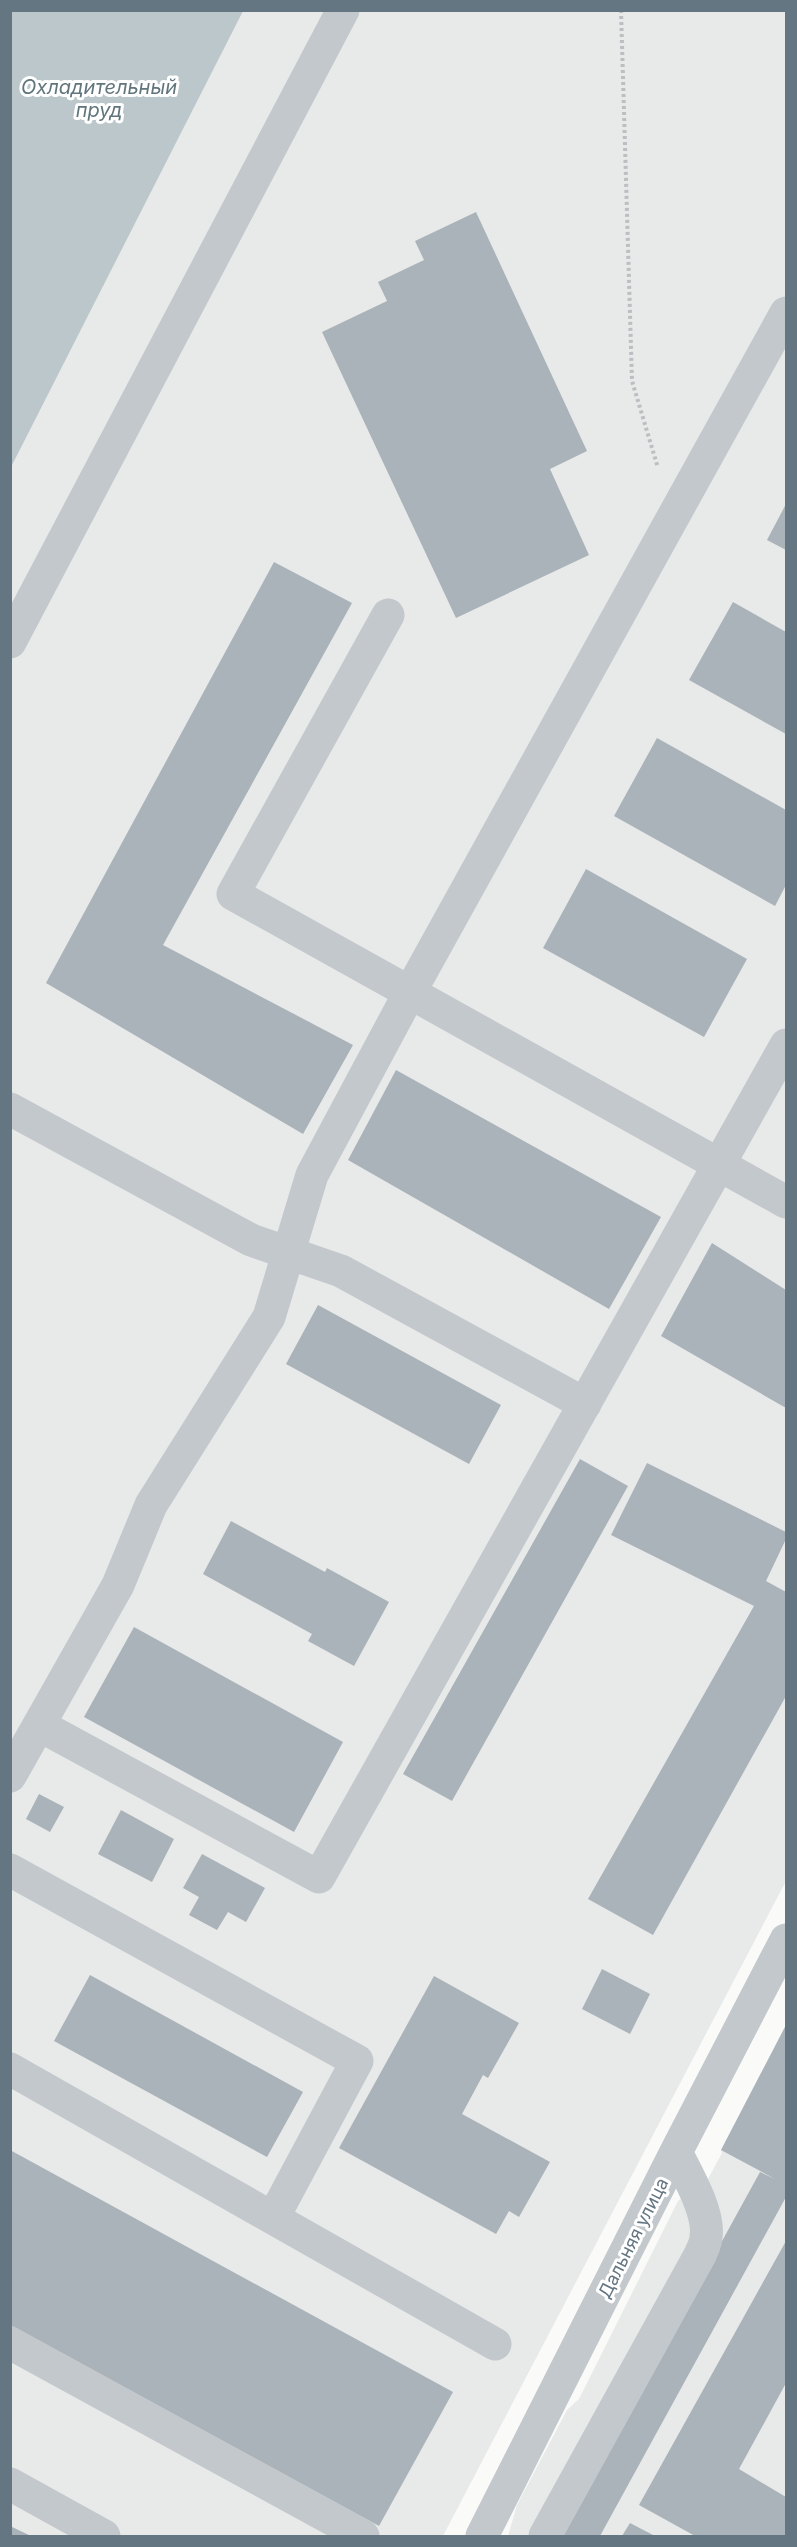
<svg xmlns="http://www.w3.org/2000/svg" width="797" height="2547" font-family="Inter,sans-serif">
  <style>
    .built { fill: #e8e9e9 }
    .water { fill: #bbc7cb }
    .building { fill: #aab3b9 }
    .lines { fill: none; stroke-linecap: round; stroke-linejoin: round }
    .path { stroke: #bbbfc2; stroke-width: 4; stroke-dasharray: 3 3; stroke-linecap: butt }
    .minor { stroke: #c3c8cc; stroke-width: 33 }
    .labels { text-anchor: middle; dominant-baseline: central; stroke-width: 6; stroke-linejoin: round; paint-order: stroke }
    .street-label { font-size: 18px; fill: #657683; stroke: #fff }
    .water-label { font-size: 20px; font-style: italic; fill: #60757c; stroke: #fff }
  </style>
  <rect width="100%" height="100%" fill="#fafaf8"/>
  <!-- built -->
  <path class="built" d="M11,11h775v1870l-343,655h-432z
    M786,2025v511h-278l9,-31 50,-95 12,-11 99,-198 30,-22 14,-26 -1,-3z"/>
  <!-- water -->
  <path class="water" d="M11,10l232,1 -232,456 -1,-456z"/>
  <!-- building -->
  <path class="building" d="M476,212l111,239 -37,18 39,86 -133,63 -134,-286 65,-31 -9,-19 46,-22 -9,-19z
    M786,504v46l-19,-10z
    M274,562l78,41 -189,342 190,100 -50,89 -257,-151z
    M733,602l53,30v102l-97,-54z
    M657,738l129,72v75l-11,21 -161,-90z
    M586,869l161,90 -43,78 -161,-89z
    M396,1070l265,147 -52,92 -261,-149z
    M712,1243l74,47v118l-125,-72z
    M318,1305l183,100 -32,59 -183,-100z
    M580,1459l48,27 -176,315 -49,-27z
    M647,1463l139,69v7l-20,42 20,11v104l-133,239 -65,-36 166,-293 -143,-71z
    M231,1521l94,51 2,-4 62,34 -35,64 -46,-25 4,-7 -109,-60z
    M134,1627l209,115 -49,90 -210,-115z
    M39,1794l25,13 -14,25 -24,-13z
    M121,1810l53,29 -22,43 -54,-28z
    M202,1854l63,34 -19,34 -18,-10 -11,18 -28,-15 10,-18 -16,-9z
    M602,1969l48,25 -20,40 -48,-25z
    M90,1975l213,117 -36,65 -213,-116z
    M434,1976l85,47 -31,55 -5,-3 -21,39 88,48 -31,55 -10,-6 -13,23 -157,-86z
    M786,2025v172l-186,339h-40l200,-364 15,7 -54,-29z
    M10,2150l443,242 -74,134 -369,-201z
    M786,2241v142l-47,86 47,28v39h-91l-56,-31z
    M630,2523l25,13h-33z
    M10,2526l21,10h-21z"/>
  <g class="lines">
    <!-- path -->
    <path class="path" d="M621,10l11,371 26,87"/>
    <!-- minor -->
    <path class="minor" d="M388,615l-155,279 553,308
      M10,642l333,-632
      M10,1109l241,131 90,31 244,133
      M39,1725l280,152 467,-832
      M10,1776l108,-191 33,-80 118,-188 43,-142 98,-183 376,-679
      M10,1870l347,191 -84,157
      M10,2069l485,275
      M10,2343l353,193
      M10,2484l94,52
      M482,2536l194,-384 110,-212
      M545,2536l155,-281c2,-5 6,-12 6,-18 4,-24 -19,-63 -30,-85"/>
  </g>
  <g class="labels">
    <!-- street labels -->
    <g class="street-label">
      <text transform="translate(633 2238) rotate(-63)">Дальняя улица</text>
    </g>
    <!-- water labels -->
    <g class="water-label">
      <text x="99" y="87">Охладительный<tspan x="99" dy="23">пруд</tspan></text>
    </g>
  </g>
  <!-- border -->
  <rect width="797" height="2547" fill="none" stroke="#657683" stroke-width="24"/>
</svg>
